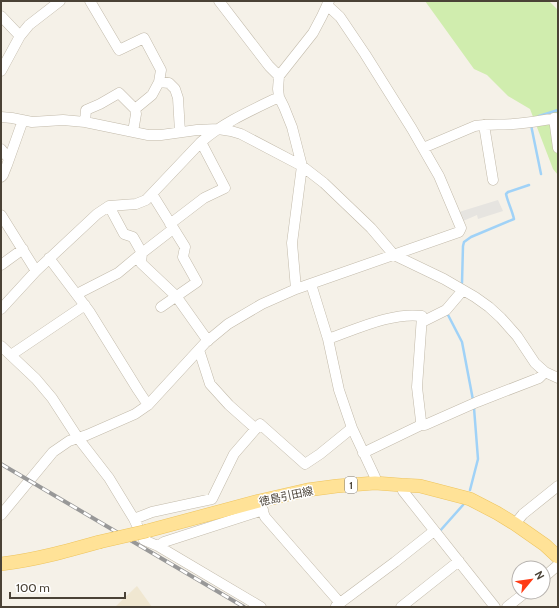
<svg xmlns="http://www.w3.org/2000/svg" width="559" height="608" font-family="Cabin,'Noto Sans JP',sans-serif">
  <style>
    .education { fill: #f0e7d1 }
    .green { fill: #d0edae }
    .parking { fill: #e6e4e0 }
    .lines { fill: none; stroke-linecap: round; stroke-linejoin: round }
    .stream { stroke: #a0d2f7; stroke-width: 2.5 }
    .minor-casing { stroke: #c2baaa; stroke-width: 11 }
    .major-casing { stroke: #eec45d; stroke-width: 14 }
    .minor { stroke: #fff; stroke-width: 10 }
    .major { stroke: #ffe297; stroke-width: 13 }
    .rail-casing { stroke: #989898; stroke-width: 4 }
    .rail { stroke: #fff; stroke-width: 2.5; stroke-dasharray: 8; stroke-linecap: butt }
    .major-bridge-casing { stroke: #eec45d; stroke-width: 14; stroke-linecap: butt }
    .major-bridge { stroke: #ffe297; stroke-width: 13 }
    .labels { text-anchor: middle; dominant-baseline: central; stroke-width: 3; stroke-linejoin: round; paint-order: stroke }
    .shield { fill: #fff; stroke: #807b72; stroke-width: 1 }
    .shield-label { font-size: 10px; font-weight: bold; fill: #4a4236 }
    .street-label { font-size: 11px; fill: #4a4236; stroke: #fff }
  </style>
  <rect width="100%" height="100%" fill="#f5f1e8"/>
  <!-- education -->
  <path class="education" d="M137,586l15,21h-37z"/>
  <!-- green -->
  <path class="green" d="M425,1h124l9,9v165l-5,-6 -23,-60 -22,-13 -21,-21 -13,-6z"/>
  <!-- parking -->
  <path class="parking" d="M498,200l5,11 -25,8 -1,-4 -14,6 -4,-9z"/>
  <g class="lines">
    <!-- stream -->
    <path class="stream" d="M539,116l19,-6
      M531,125l10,49
      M462,283l1,-37 1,-4 7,-5 43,-18c-2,-9 -6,-16 -8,-25l2,-2 21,-7
      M447,313l15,29 11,58
      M470,490l8,-31 -4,-51
      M439,532l24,-27"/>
    <!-- minor casing -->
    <g class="minor-casing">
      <path id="minor" d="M90,1l29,49 25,-12 17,32 -2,12 10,1 6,6 3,9 2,34
        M219,1l50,65 10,10
        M1,16l19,20
        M1,71l19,-35 9,-11 31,-24
        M135,109l17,-14 7,-13
        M1,117l11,1 20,4 31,-2 22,2 63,13h13l36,-5 21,-1 13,2 10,3 61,32 22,17 47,45 23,27 50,24 31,18 14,10 12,11 16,18 18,27 10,9 13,6
        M554,118l4,30
        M85,122l1,-12 14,-6 19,-11 16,16 1,5 -3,18
        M484,125l9,55
        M423,148l52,-22c13,-2 25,-1 38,-2 15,-1 30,-4 45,-6
        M1,149l8,10
        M1,177l2,-2 4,-10 16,-45
        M152,194l33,53 -2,10 14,25 -36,25
        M109,206l15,28 9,3 9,16 -1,10 35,33 32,45
        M1,215l35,56
        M170,224l34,-26 21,-10 -24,-46
        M49,258l40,53 49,79 10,15
        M1,265l22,-16
        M311,284l17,55 11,51 13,38 23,49v6
        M296,289l-4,-46 10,-77 -10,-39 -8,-20 -5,-10 -1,-8 1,-13 34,-43 9,-17 7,-15
        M77,294l41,-21 24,-20 31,-24
        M1,309l35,-38 61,-57 12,-8 27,-2 10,-4 55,-58c23,-20 51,-32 78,-45
        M422,322l24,-12 17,-20
        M328,339c29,-10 64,-27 94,-23l-5,71 4,34v4
        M1,346l35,33 16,19 26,40 31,40 25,41 18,-7 60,-13 22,-45 26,-30 45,40 15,-10 32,-26
        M199,350l11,34 19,21 27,24
        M11,355l74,-50
        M363,453l58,-28h4l52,-23 62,-24 6,-6
        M401,485l2,6 92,116
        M259,501l6,16 75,86
        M1,515l52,-63 16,-11 18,-6 48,-21 13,-9 57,-62 23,-19 34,-20 34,-15 163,-57 2,-4 -22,-52 -27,-47 -47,-75 -25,-37 -13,-12
        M134,519l10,21 14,6 103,61
        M515,524l8,-10 35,-28
        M158,546l6,-4 99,-32
        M543,578l15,-13
        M336,606l59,-44 39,-31
        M401,607l58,-46
        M507,607l19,-15"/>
    </g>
    <!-- major casing -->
    <g class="major-casing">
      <path id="major" d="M147,531l112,-30 48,-11 30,-4 38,-3 26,2 19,1 50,13 27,14 18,11 30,21 13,12
        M1,564c34,-4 66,-13 98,-22"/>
    </g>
    <!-- minor -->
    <use href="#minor" class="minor"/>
    <!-- major -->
    <use href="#major" class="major"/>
    <!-- rail casing -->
    <g class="rail-casing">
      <path id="rail" d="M1,464l243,143"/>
    </g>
    <!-- rail -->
    <use href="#rail" class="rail"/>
    <!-- major-bridge casing -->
    <g class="major-bridge-casing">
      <path id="major-bridge" d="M99,542l48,-11"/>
    </g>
    <!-- major-bridge -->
    <use href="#major-bridge" class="major-bridge"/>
  </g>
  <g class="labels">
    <!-- shield labels -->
    <rect class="shield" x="345" y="477" width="12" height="16" rx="3"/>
    <g class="shield-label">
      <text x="351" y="485">1</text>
    </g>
    <!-- street labels -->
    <g class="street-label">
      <text transform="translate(286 496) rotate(-12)">徳島引田線</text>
    </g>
  </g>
  <!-- border -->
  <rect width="559" height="608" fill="none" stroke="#4a4236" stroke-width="4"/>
  <!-- north arrow -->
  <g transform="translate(531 580) rotate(61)"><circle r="19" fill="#ffffff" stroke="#b7b3af"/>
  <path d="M0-3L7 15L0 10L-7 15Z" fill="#ff3b15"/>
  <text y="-6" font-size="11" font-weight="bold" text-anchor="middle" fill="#4a4236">N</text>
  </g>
  <!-- scale -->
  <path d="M10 592v6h115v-6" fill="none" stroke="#4a4236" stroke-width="2"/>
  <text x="16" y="592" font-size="12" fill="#4a4236" stroke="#ffffff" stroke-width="3" paint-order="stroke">100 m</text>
</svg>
